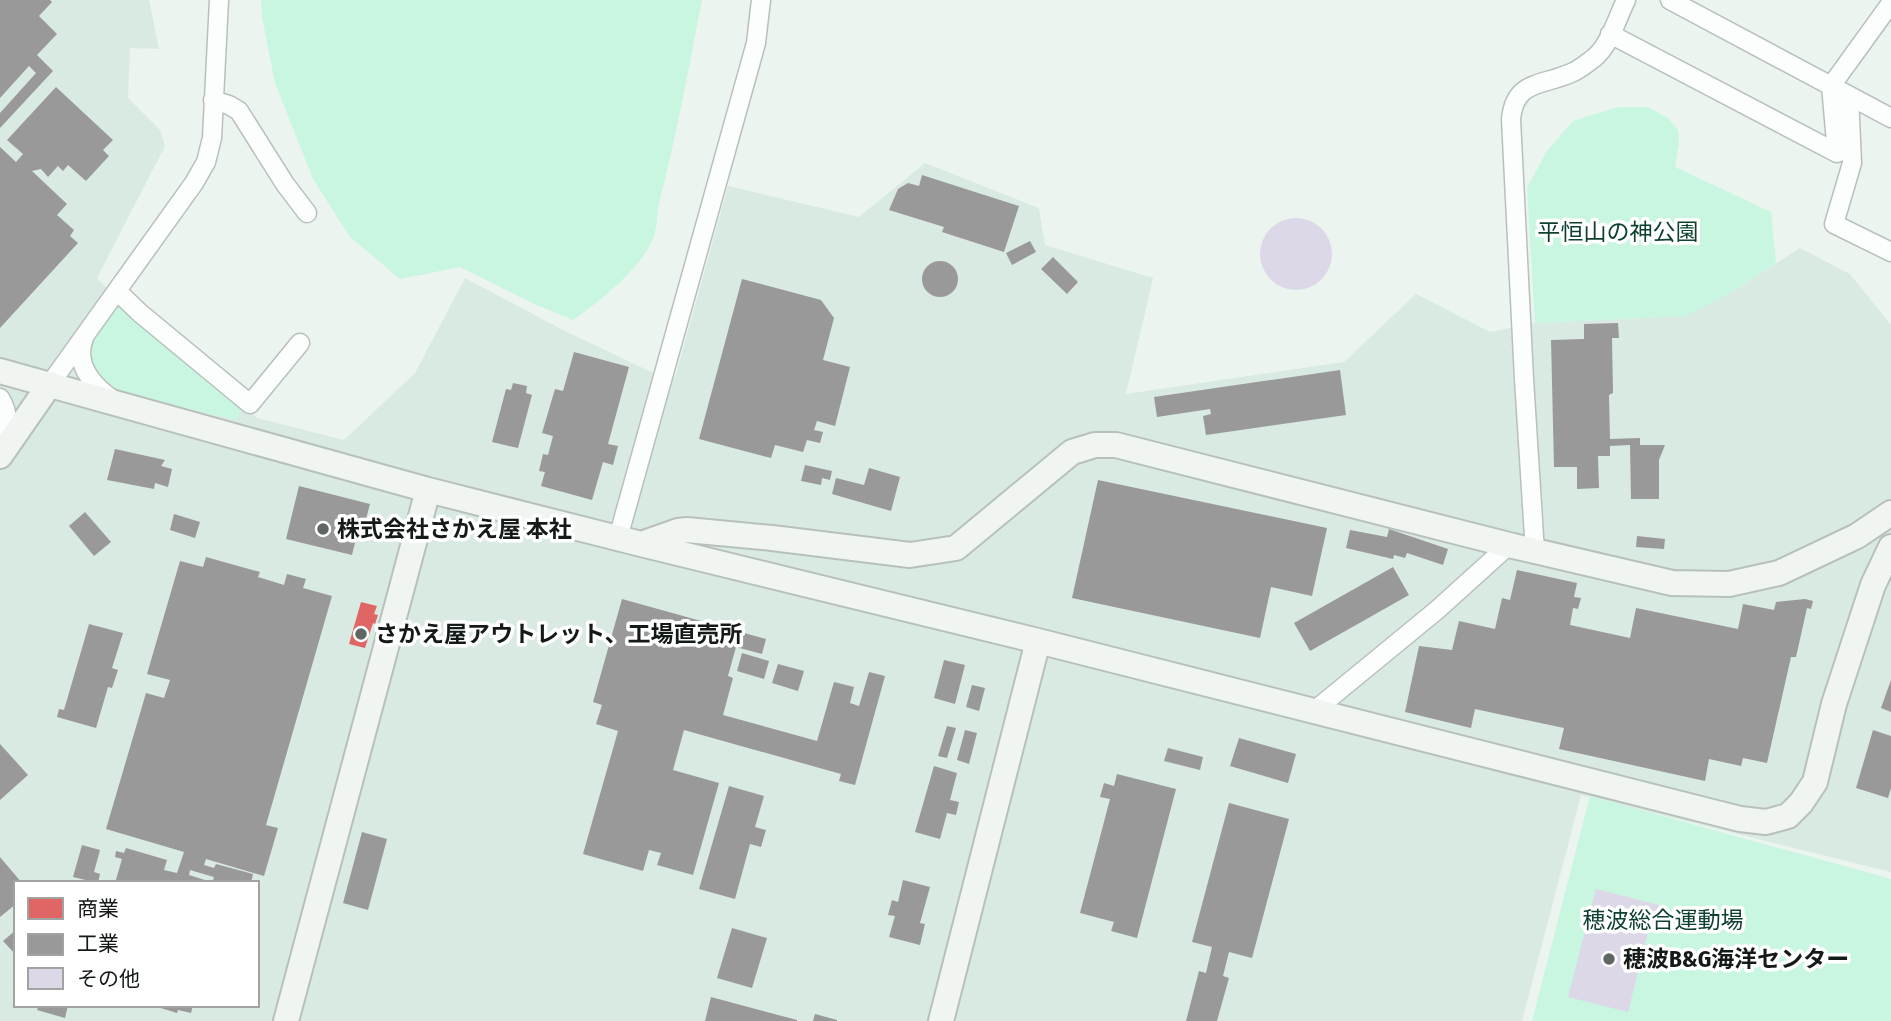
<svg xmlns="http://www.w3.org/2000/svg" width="1891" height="1021" font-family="'Fira Sans Condensed','Noto Sans JP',sans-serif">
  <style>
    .built { fill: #d9eae2; fill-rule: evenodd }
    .green { fill: #c8f6e1 }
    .shops { fill: #e06666 }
    .industry { fill: #999 }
    .building { fill: #dcd8e7 }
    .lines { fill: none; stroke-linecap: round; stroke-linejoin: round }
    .street-casing { stroke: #b8c0bc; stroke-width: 21 }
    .secondary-casing { stroke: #b8c0bc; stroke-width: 28 }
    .street { stroke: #fcfdfd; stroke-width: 18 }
    .secondary { stroke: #f0f5f2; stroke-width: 24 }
    .poi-dot { fill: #5f6663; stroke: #fff; stroke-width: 2.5 }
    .labels { text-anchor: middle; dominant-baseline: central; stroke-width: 7; stroke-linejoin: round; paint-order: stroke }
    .park-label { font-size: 23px; fill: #0f412f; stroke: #fff }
    .poi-label { font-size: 23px; font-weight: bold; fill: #141a17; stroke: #fff; text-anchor: start }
  </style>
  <rect width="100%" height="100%" fill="#ebf4ef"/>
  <!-- built -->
  <path class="built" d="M0,0h149l10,49 -29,-1 -2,50 32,32 5,16 -68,132 24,25 136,115 87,22 71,-67 50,-95 98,52 84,40 28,8 53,-192 131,31 66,-54 114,45 6,37 108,33 -27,116 218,-32 72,-68 74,38 45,-9 151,-7 47,-25 67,-43 50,26 41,51v547l-310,-77 -59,226h-1522zM16,883h241v122h-241z"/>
  <!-- green -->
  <path class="green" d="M261,0h441c-13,67 -25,133 -42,199 -4,13 -2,30 -8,42 -15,31 -51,59 -79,79l-36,-15 -77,-38 -60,12 -50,-42 -37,-58 -38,-96 -13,-66z
    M1618,107h29l21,11 10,12 1,12 -4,25 96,45 5,51 -43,28 -46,25 -152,7 -8,-135 20,-37 26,-30z
    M121,303l121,102 -5,15c-31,-8 -111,-21 -134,-39 -8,-6 -14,-17 -13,-28 1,-14 22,-37 31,-50z
    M1590,796l301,83v142h-359z"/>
  <!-- shops -->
  <path class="shops" d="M361,602l16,4 -3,8 4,1 -3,9 -2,-1 -8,25 -16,-4z"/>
  <!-- industry -->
  <path class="industry" d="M0,0h50l2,2 -13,14 18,18 -20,21 16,16 -53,57v-15l36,-40 -7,-7 -29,32z
    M56,87l57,53 -10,10 6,6 -23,25 -18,-16 -5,6 -5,-5 -10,11 -7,-8 -9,2 35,33 -10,11 17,15 -4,6 8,7 -78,85v-181l16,15 7,-8 -16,-14z
    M922,175l97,31 -15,46 -62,-20 2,-5 -55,-17 9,-21 10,-6 11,3z
    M1030,241l6,11 -24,13 -6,-12z
    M1053,257l25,25 -11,12 -26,-25z
    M922 279a18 18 0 1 1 36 0a18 18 0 1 1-36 0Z
    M742,279l79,21 13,18 -11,42 27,7 -15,59 -18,-5 -3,9 9,2 -3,11 -13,-3 -4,12 -28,-7 -4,13 -72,-19z
    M1618,323l1,15h-7l1,55 -4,2 1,44 30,-1v7h25l-6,15v39h-28l-1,-54 -20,1v10h-12l1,32 -22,1v-22h-23l-3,-127 33,-1v-15z
    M574,352l55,15 -21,77 10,2 -5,19 -10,-3 -11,38 -51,-14 4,-14 -6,-1 4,-17 5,1 5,-19 -11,-3 13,-44 8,2z
    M1340,370l6,45 -140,20 -3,-19 8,-2 -1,-5 -53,8 -3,-20z
    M513,383l14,3 -1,7 6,2 -14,53 -26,-6 14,-53 5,1z
    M115,449l50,11 -4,6 11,3 -4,18 -13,-4 -1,6 -47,-9z
    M805,465l27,6 -2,9 -8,-2 -1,7 -20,-4z
    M869,468l31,9 -9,34 -59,-17 4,-16 28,7z
    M1098,480l229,48 -15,68 -41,-9 -11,51 -188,-40z
    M299,486l71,18 -4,15 -5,-1 -9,37 -66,-16z
    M85,512l26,30 -17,14 -25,-30z
    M174,514l26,8 -5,16 -25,-8z
    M1389,529l59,20 -5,16 -36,-12 -2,5 -11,-3 -1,4 -47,-11 4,-18 37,7z
    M1637,536l28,3 -1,10 -28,-2z
    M206,557l54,15 -2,5 26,8 3,-11 19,5 -3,9 29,8 -66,229 12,3 -14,48 -58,-17 -2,6 10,3 2,-4 37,10 -2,9h-39l2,-6 -24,-7 -1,5 19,6 -1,2h-92l7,-24 -7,-2 1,-6 8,2 2,-5 41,12 -3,10 13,3 7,-21 -78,-23 40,-136 18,5 6,-18 -23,-6 33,-113 23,6z
    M1393,567l16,28 -99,56 -16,-28z
    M1517,570l60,13 -3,14 7,1 -3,11 -5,-1 -3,17 60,13 6,-30 102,21 5,-25 31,6 2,-8 29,-3 8,2 -2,8 -4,-1 -11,49h-5l-24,106 -24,-5 -2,8 -32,-7 -4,22 -146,-32 5,-21 -89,-19 -4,19 -66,-16 14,-66 33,4 7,-29 36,8 7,-31 8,2z
    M622,599l144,40 -4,15 -26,-7 -8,29 5,2 -10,37 94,26 17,-59 20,5 -4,16 9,3 10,-34 16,4 -30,109 -16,-4 2,-7 -157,-44 -11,40 46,13 -26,92 -36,-10 4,-12 -12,-3 -6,21 -60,-17 35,-123 -22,-7 6,-19 -9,-3z
    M89,624l34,9 -11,35 6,2 -6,18 -4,-1 -12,41 -39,-11 2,-8 5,1z
    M742,653l27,8 -5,18 -27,-8z
    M944,660l21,5 -10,39 -21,-6z
    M778,664l26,7 -6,20 -26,-8z
    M1891,680v32l-10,-4z
    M972,685l13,3 -6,23 -13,-4z
    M947,726l9,2 -9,30 -9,-2z
    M965,730l12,3 -8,31 -12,-4z
    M1873,730l18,6v52l-3,10 -32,-10z
    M1239,738l57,16 -8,29 -58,-17z
    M0,744l28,31 -28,25z
    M1168,748l35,9 -3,13 -36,-9z
    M934,766l23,7 -7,27 9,2 -3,13 -9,-2 -7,26 -25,-7z
    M1117,774l59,15 -39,149 -26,-7 3,-9 -34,-9 30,-114 -10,-2 4,-14 10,3z
    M729,786l35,10 -9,31 11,3 -5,17 -11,-3 -15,55 -36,-10z
    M1229,803l60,16 -37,139 -23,-6 -6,24 6,2 -12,43h-31l13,-50 7,2 6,-26 -20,-5z
    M362,832l25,7 -19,71 -25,-7z
    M82,845l18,5 -6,22 6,2 -2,9 -25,-6z
    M0,857l22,26h-6v21l-16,13z
    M903,880l27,7 -10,36 5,1 -5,21 -31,-8 6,-21 -7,-1 4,-15 6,2z
    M732,928l35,10 -15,50 -35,-10z
    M16,930v25l-13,-14z
    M711,997l86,23v1h-92z
    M39,1005h29l-3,13 -28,-8z
    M151,1005h42l-2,8 -13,-3 -1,3z
    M815,1014l22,6v1h-24z"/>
  <!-- building -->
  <path class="building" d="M1260 254a36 36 0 1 1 72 0a36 36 0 1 1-72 0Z
    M1596,889l67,17 -4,16 -8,-2 -23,92 -60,-15z"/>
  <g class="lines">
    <!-- street casing -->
    <g class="street-casing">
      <path id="street" d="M1670,0l221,118
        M1610,34l227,119 -6,-67 60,-83
        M1849,96l3,67 -18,61 57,28
        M213,100l16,5 10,6 46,73 22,29
        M117,291l23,22 110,91 50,-61
        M84,338c-10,25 7,46 28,61
        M50,384l144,-201 12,-21 6,-24 7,-138
        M0,398c10,16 9,31 1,48
        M618,538l138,-495 5,-43
        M1535,552l-11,-173 -13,-260c4,-39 31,-33 60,-46 8,-3 16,-10 23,-15 16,-13 23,-40 32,-58
        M1314,711l123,-101 72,-65"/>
    </g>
    <!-- secondary casing -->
    <g class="secondary-casing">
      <path id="secondary" d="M0,371l428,119 213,54 397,97 702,178 26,3 22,-6 13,-13 14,-21 19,-78 39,-119 18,-38
        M0,456l50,-72
        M641,544l37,-13 9,-1 85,8 138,17 46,-7 116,-96 23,-7h21l393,100 163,38 57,1 50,-11 78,-37 34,-23
        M286,1021l142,-531
        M941,1021l97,-380"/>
    </g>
    <!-- street -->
    <use href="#street" class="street"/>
    <!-- secondary -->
    <use href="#secondary" class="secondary"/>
  </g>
  <!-- markers -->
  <g class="poi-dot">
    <circle cx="323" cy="529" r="7"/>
    <circle cx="361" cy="634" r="7"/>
    <circle cx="1609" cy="959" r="7"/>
  </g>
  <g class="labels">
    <!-- park labels -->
    <g class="park-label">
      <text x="1618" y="232">平恒山の神公園</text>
      <text x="1663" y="920">穂波総合運動場</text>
    </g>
    <!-- poi labels -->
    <g class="poi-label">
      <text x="337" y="529">株式会社さかえ屋 本社</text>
      <text x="375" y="634">さかえ屋アウトレット、工場直売所</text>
      <text x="1623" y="959">穂波B&amp;G海洋センター</text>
    </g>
  </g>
  <!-- legend -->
  <rect x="14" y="881" width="245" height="126" fill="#ffffff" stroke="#a1a3a2" stroke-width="2"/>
  <rect x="28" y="898" width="35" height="21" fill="#e06666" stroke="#a1a3a2" stroke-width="2"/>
  <text x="77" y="916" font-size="21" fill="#141a17">商業</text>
  <rect x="28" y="934" width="35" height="21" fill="#999999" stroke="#a1a3a2" stroke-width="2"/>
  <text x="77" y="951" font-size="21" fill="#141a17">工業</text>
  <rect x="28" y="968" width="35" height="21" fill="#dcd8e7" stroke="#a1a3a2" stroke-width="2"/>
  <text x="77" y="986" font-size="21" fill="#141a17">その他</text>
</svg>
